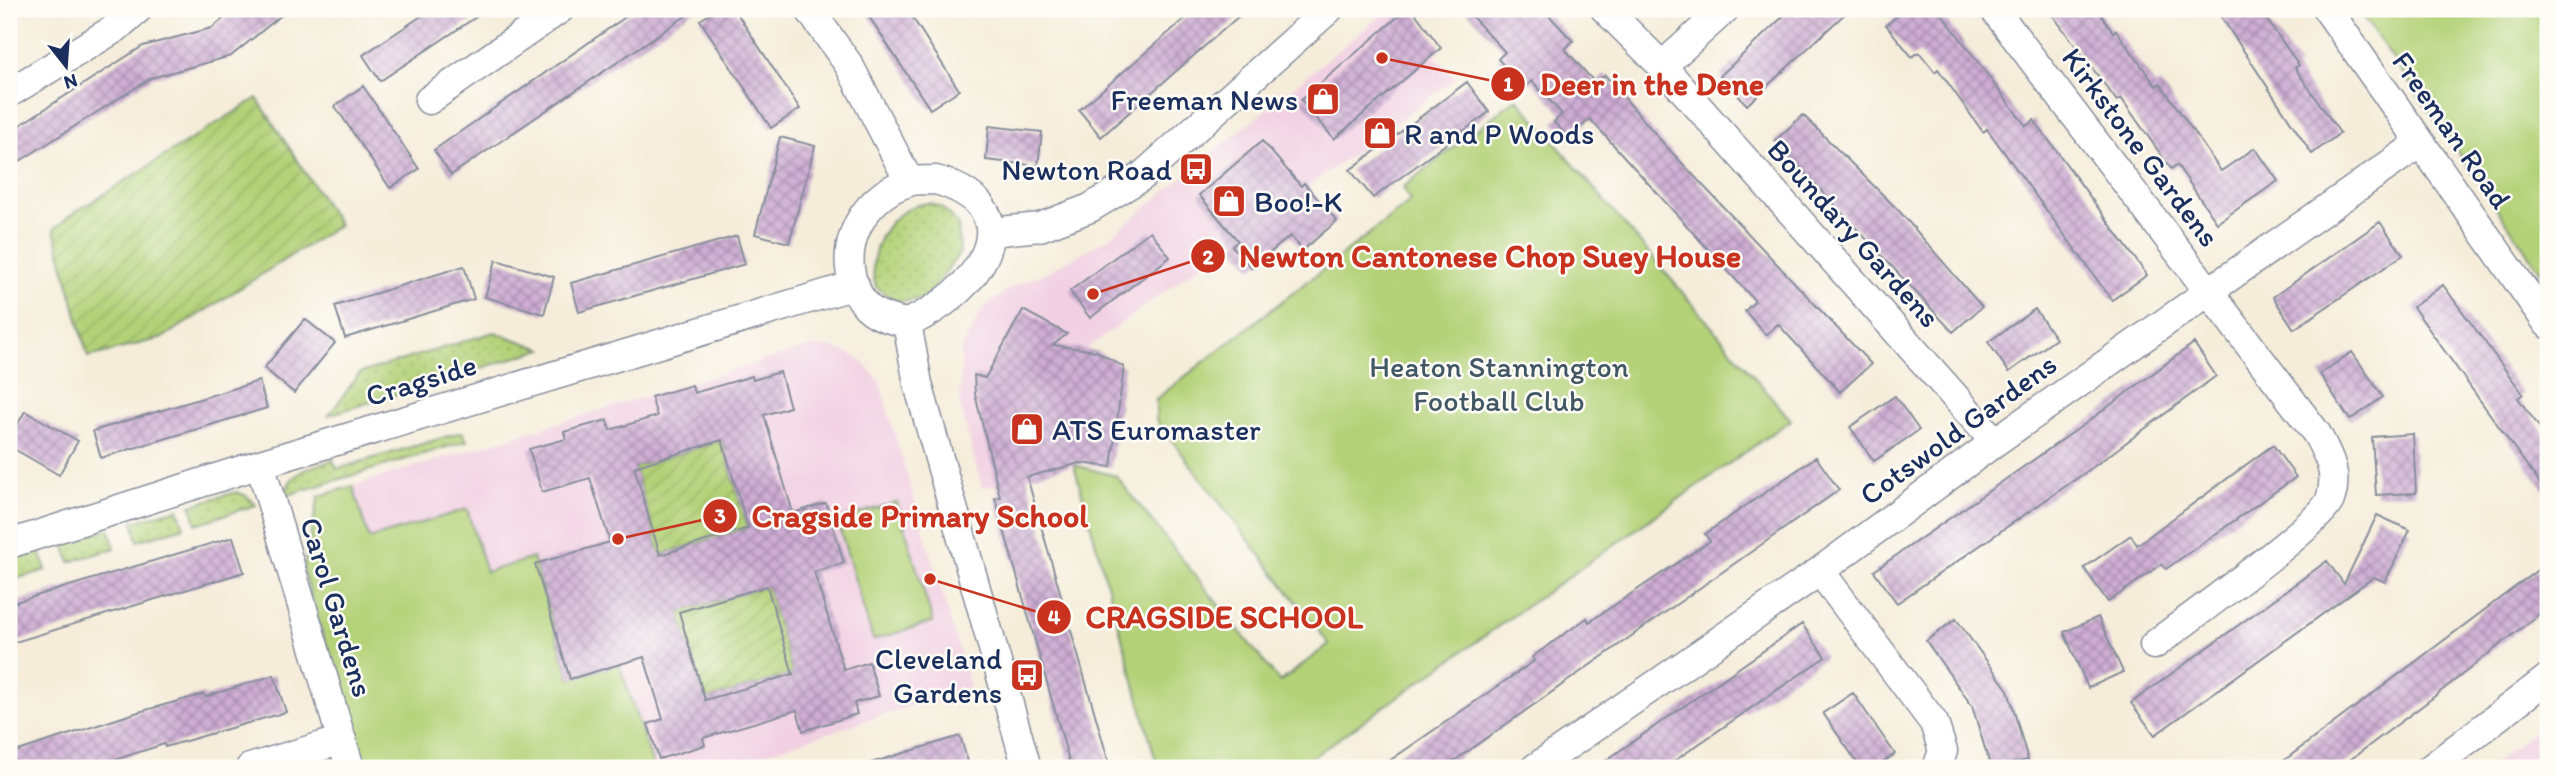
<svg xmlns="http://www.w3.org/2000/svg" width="2557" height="777" font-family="Itim,sans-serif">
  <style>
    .built { fill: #f1d0e2 }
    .grass { fill: url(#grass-dots); stroke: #67806a; stroke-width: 2 }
    .park { fill: #b3d177; stroke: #67806a; stroke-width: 2 }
    .garden { fill: url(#garden-furrows); stroke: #67806a; stroke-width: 2 }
    .building { fill: url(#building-cross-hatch); fill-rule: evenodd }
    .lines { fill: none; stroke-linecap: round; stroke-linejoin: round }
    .minor-casing { stroke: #888e9c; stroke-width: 31 }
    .minor { stroke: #fff; stroke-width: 28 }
    .labels { text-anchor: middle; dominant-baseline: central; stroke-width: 5; stroke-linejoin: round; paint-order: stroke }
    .poi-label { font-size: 30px; fill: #1b2f5e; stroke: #fdfcf7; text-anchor: end }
    .street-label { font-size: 30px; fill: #1b2f5e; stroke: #fdfcf7 }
    .park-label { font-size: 30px; fill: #415864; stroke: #fdfcf7 }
    .leader { fill: none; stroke: #c8321e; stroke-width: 2.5 }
    .callout-dot { fill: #c8321e; stroke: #fdfcf7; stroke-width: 2.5 }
    .mark-label { font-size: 21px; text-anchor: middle; font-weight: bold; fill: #fff }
    .callout-label { font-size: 32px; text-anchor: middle; font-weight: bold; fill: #c8321e; stroke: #fdfcf7; stroke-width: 5; stroke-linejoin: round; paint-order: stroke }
  </style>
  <defs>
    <pattern id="grass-dots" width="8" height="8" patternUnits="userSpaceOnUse" patternTransform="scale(1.75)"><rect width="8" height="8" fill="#b3d177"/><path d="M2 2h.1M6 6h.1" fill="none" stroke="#99b469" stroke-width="1.8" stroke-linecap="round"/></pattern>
    <pattern id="garden-furrows" width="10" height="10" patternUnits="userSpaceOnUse" patternTransform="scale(1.75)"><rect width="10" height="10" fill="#b3d177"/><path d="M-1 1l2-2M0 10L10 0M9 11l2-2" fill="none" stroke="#99b469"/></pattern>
    <pattern id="building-cross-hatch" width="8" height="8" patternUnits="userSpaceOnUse" patternTransform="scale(1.75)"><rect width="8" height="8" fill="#ceadd3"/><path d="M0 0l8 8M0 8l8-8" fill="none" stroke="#a68dae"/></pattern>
  </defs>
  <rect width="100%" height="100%" fill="#fdfcf7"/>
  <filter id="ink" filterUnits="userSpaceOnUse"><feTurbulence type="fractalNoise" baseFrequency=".0143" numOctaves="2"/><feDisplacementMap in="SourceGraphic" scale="14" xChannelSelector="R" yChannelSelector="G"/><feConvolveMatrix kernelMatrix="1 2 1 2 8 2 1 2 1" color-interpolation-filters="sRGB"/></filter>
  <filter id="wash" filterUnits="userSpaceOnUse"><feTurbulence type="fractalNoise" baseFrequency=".00686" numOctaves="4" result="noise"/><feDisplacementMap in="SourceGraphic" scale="28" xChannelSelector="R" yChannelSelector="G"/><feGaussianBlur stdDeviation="1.57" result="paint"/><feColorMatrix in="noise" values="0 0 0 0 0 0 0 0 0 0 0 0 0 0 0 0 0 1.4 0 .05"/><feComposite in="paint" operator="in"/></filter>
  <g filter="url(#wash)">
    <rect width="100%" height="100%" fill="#f5edda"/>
    <!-- built -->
    <path class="built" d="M1389,9l67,69 -367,269 -22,41 7,77 -92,23 -22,-84 1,-54 22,-42 30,-22 38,-16 56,-31z
      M808,347h22l18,6 14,8 17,20 91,306 -251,81h-357l-43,-272z
      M2548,721v47h-61h1z"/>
    <!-- grass -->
    <path class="grass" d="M929,203l12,4 17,17 2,29 -29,38 -10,8 -24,3 -21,-15c-12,-36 14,-81 53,-84z
      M494,332l49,17 -214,66 31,-42z
      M462,432l5,9 -183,55c6,-26 27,-29 49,-36l4,9z
      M236,492l11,4 9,9 -60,19 -5,-19z
      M178,509l6,18 -46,14 -5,-19z
      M109,529l6,19 -45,14 -6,-19z
      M40,550l6,20 -37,11v-22z"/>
    <!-- park -->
    <path class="park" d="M2358,9h190v273z
      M1517,98l274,322 -494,348h-139l-84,-303 42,11 164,206 49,-38 -173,-224v-21l254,-197 -7,-15z
      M353,486l16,53 98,-30 19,63 47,-14 37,121 49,-15 35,104h-292l-59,-198 16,-74z
      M897,502l36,120 -60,18 -36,-120z"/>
    <!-- garden -->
    <path class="garden" d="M257,98l82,127 -177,113 -74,19 -34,-128 15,-13z
      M722,440l26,88 -88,27 -26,-88z
      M767,586l26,88 -88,26 -26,-88z"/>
    <g id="blocks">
      <!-- building -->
      <path class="building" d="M235,9h54l-58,47 -80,22 -142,90v-36l134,-86 69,-18z
        M432,9h56l-108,72 -17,-26z
        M637,9h59l-245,166 -17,-25z
        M718,9h16l66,100 -29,19 -71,-108z
        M864,9h43l52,81 -29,19z
        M1196,9h51l-146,128 -22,-27z
        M1407,9h5l29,39 -107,91 -33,-39z
        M1465,9h78l30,32 -8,8 31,35 9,-9 59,69 207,220 -31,28 -62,-68 -12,11 -21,-24 10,-10 -165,-182 -21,19 -15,-16 8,-8 -30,-33 -8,7 -26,-29 7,-7z
        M1791,9h59l-103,96 -27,-29z
        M1906,9h32l88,117 8,-6 113,155 -35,25 -125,-171 -4,3 -45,-63 -3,3 -16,-20 -7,5 -26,-32z
        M2048,9h49l16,23 3,-2 40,56 4,-3 61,88 34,-23 23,33 -61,42 -40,-58 -6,4 -50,-71 -4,3z
        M2216,9h43l40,56 -4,3 45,65 -28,21z
        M1467,82l22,30 -116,86 -23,-28z
        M363,86l56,83 -29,19 -55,-82z
        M1803,115l97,97 82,95 -29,25 -178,-191z
        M989,126l53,6 -4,34 -52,-6z
        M780,137l35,9 -26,97 -34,-9z
        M1262,141l39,45 3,-3 33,38 -34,29 -13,-14 -38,32 -20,-22 6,-5 -39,-46z
        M2380,222l23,33 -109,74 -21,-32z
        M1150,231l20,26 -80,61 -20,-27z
        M737,236l8,28 -166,48 -8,-29z
        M496,260l58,17 -10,37 -59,-17z
        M464,266l10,33 -129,39 -10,-32z
        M2443,285l80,109 -5,4 30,41v56l-135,-188z
        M2035,309l21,30 -47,33 -21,-30z
        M1023,310l44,24 -14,11 43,6 28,16 -13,100 -31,-4 -53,14 82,286 -18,5h-20l-76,-270 5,-1 -25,-103 -1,-19 11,3z
        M305,319l30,24 -41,50 -30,-25z
        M2194,343l22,33 -127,94 -192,133 -23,-32 208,-145z
        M2352,352l31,45 -33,23 -30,-46z
        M780,372l10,35 -26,8 29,98 33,-10 18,60 -30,9 30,98 25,-8 10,34 -25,7 3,11 -54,17 -6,-21 -94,28 2,7 -46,14 -11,-35 15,-5 -19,-62 -74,22 -35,-115 75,-22 -20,-64 -48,14 -13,-43 37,-10 -2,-7 43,-12 3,10 47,-14 -6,-19 41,-12 2,8 58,-17 1,4zM722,440l26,88 -88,27 -26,-88zM767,586l26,88 -88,26 -26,-88z
        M259,381l8,27 -166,50 -8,-27z
        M1895,396l24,34 -45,31 -24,-34z
        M25,411l53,30 -19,34 -50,-29v-6z
        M2413,434l3,59 -40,2 -4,-58z
        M2273,445l23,32 -130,92 -4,-5 -54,38 -24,-34 47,-33 6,10z
        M1816,457l23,33 -395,278h-65l155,-107 -2,-4 55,-39 2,4 121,-81 -5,-7z
        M2377,515l33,15 -25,52 -11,-5 -219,158 -24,-32 196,-142 17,23z
        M233,537l11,35 -235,72v-40z
        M2539,569l9,13v25l-122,96 -87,65h-65z
        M2098,617l25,55 -35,16 -24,-56z
        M1956,619l52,71 20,70 -37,8 -19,-62 -46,-65z
        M1802,624l23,33 -161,111h-69z
        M274,675l12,37 -121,35 -1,-3 -74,24h-81v-14l126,-41 69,-19 1,3z
        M1853,693l42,61 -20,14h-14l-38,-55z
        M960,736l10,32h-98l-1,-5z"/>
    </g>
  </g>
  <g filter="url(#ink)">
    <use href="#blocks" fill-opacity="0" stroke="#888e9c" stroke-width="2"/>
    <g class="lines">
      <!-- minor casing -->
      <g class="minor-casing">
        <path id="minor" d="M809,9l40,56 60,116
          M1605,9l57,57 333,376
          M1994,9l323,425c12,23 22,40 13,66 -10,25 -146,122 -176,145
          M2327,9l221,315
          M1662,66l63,-57
          M9,93l107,-65 22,-19
          M429,100l131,-91
          M936,180c104,31 38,116 -29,143 -15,-3 -33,-7 -43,-20 -33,-44 -6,-106 45,-121 7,-3 19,-1 27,-2z
          M991,232l49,-5 50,-19 51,-31 188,-168
          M907,323l11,61 109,384
          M260,464l90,304
          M9,544l251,-80 595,-179
          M1820,571l114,152 9,28 -6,17
          M250,768l92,-28
          M1535,768l285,-197 175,-129 425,-299
          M2431,768l117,-90"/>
      </g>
      <!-- minor -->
      <use href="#minor" class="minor"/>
    </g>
  </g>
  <!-- icons -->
  <defs>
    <g id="shop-square" transform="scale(1.75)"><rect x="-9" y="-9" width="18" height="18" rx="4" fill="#c8321e" stroke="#fdfcf7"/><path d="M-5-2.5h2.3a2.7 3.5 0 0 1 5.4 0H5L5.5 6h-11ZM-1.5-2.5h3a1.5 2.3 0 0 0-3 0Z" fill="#fff"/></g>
    <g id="bus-square" transform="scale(1.75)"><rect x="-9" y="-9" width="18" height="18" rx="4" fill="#c8321e" stroke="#fdfcf7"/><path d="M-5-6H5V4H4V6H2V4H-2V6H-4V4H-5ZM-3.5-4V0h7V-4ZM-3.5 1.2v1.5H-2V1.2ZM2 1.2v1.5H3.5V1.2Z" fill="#fff"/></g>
  </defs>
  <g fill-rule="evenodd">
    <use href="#shop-square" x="1323" y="99"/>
    <use href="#shop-square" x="1380" y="133"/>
    <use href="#bus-square" x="1196" y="169"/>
    <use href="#shop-square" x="1229" y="201"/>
    <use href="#shop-square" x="1027" y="429"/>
    <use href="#bus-square" x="1027" y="675"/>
  </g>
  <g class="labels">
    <!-- poi labels -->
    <g class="poi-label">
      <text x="1298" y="99">Freeman News</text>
      <text x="1404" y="133" text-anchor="start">R and P Woods</text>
      <text x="1172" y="169">Newton Road</text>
      <text x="1254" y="201" text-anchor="start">Boo!-K</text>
      <text x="1052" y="429" text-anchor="start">ATS Euromaster</text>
      <text x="1002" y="658">Cleveland<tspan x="1002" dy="34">Gardens</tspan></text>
    </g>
    <!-- street labels -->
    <g class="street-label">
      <text transform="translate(2452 130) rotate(55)">Freeman Road</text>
      <text transform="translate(2141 147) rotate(53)">Kirkstone Gardens</text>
      <text transform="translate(1854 233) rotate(48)">Boundary Gardens</text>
      <text transform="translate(421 380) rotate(-17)">Cragside</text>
      <text transform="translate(1958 429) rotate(-36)">Cotswold Gardens</text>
      <text transform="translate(337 607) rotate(73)">Carol Gardens</text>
    </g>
    <!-- park labels -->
    <g class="park-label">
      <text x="1499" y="366">Heaton Stannington<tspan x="1499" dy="34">Football Club</tspan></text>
    </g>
  </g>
  <!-- callouts -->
  <path class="leader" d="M1382 58L1508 84M1093 294L1208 256M618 539L720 516M930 579L1054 617"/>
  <g class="callout-dot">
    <circle cx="1382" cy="58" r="7"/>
    <circle cx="1093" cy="294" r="7"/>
    <circle cx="618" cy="539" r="7"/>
    <circle cx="930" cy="579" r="7"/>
    <circle cx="1508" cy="84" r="18"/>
    <circle cx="1208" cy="256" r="18"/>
    <circle cx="720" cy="516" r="18"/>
    <circle cx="1054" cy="617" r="18"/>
  </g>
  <g class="mark-label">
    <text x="1508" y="91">1</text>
    <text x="1208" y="264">2</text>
    <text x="720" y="523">3</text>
    <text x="1054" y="624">4</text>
  </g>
  <g class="callout-label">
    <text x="1652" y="95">Deer in the Dene</text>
    <text x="1490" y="267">Newton Cantonese Chop Suey House</text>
    <text x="920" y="527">Cragside Primary School</text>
    <text x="1224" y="628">CRAGSIDE SCHOOL</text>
  </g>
  <!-- margin -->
  <rect width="2557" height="777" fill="none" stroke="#fdfcf7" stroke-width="35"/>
  <!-- north arrow -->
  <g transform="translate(66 66) rotate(163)" stroke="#fdfcf7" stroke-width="5" paint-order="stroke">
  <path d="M0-5L12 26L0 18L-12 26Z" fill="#1b2f5e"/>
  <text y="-10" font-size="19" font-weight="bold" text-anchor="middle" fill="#1b2f5e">N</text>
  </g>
</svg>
